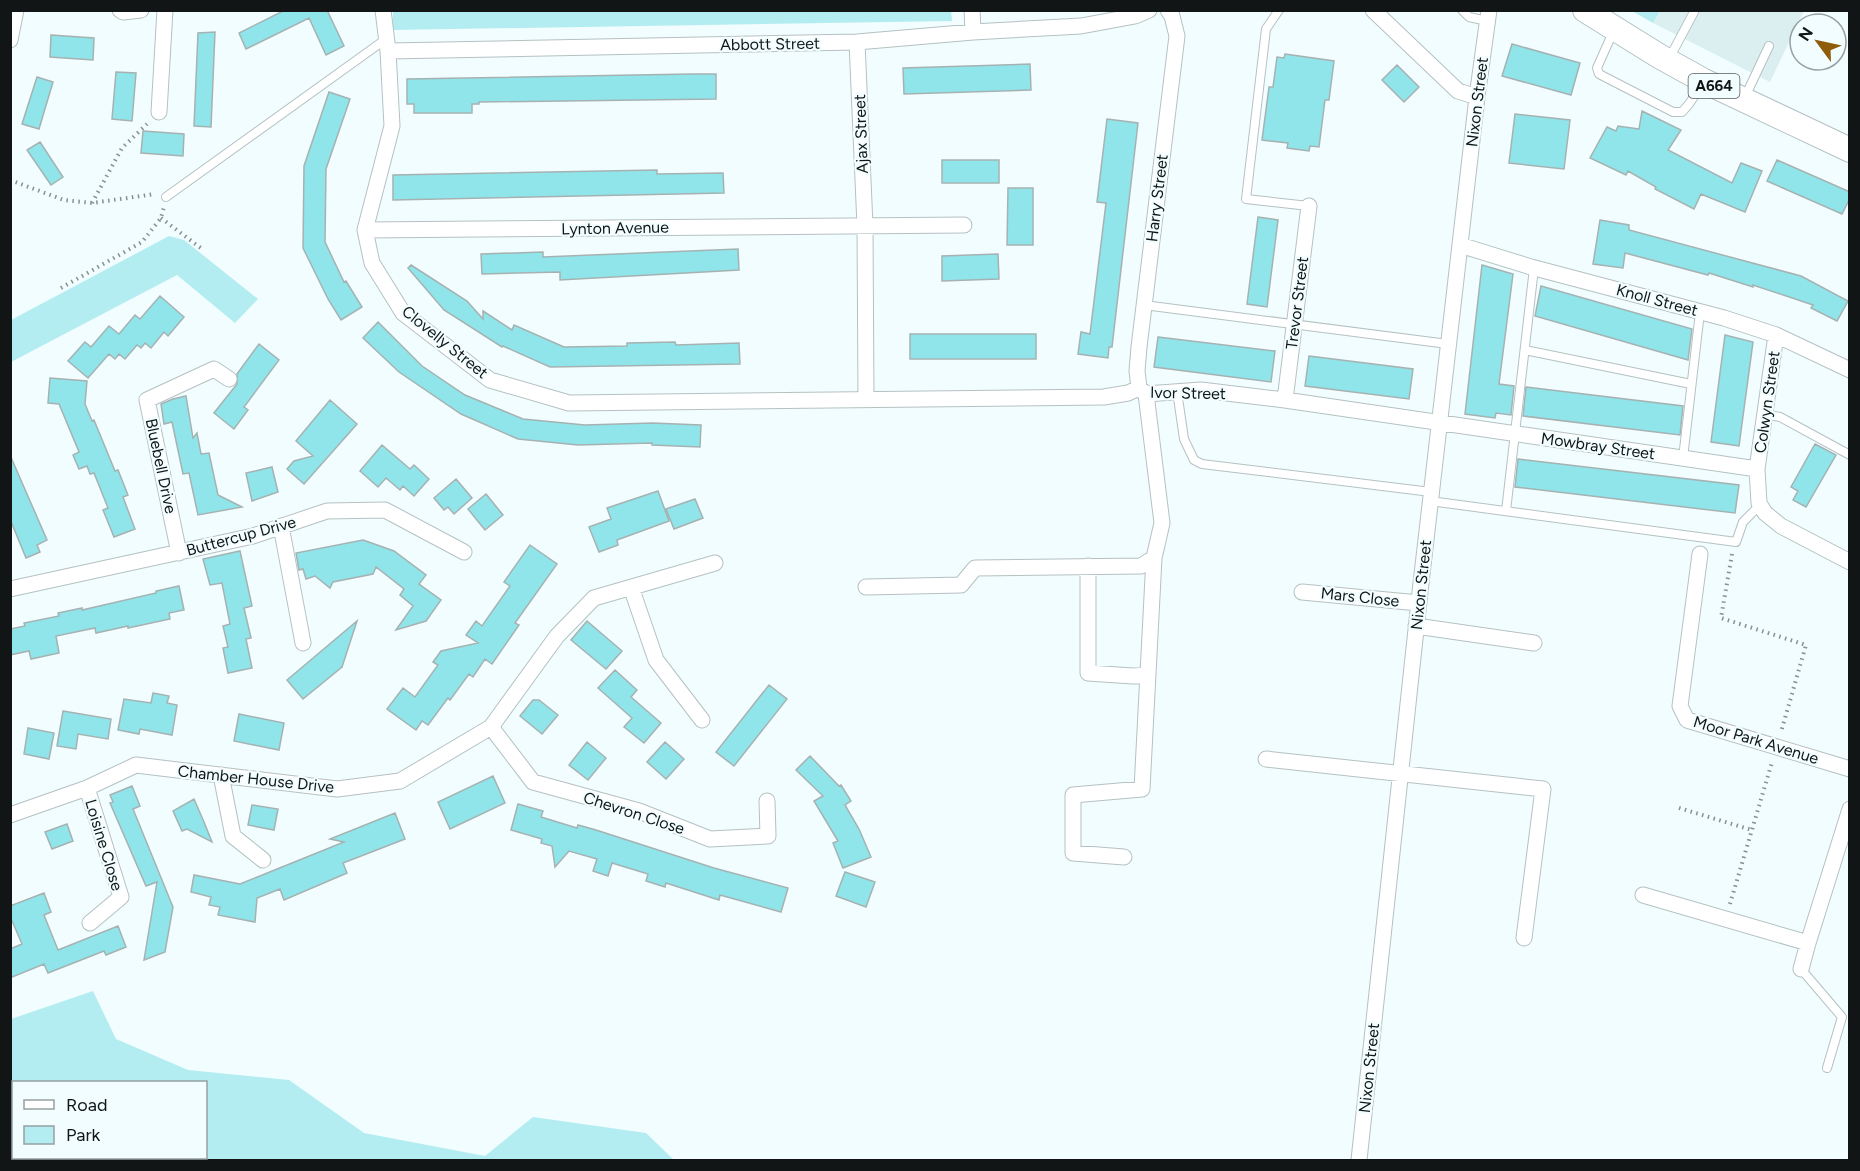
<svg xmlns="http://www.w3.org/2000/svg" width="1860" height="1171" font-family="Figtree,sans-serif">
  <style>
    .built { fill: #dbeff1 }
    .green { fill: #b4edf1; fill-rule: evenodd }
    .building { fill: #8fe5ea; stroke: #a6b2b2; stroke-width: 1.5 }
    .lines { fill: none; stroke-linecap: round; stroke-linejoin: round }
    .lane-casing { stroke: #b5c1c2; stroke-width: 10 }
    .street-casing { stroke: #b5c1c2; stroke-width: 17 }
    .primary-casing { stroke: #b5c1c2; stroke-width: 26 }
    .path { stroke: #889090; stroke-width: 4; stroke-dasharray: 1.5 4.5; stroke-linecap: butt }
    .lane { stroke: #fff; stroke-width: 8 }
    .street { stroke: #fff; stroke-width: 15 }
    .primary { stroke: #fff; stroke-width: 24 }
    .labels { text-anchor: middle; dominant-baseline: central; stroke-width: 4.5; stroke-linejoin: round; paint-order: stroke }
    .shield { fill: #f1fdfe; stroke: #545b5b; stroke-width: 1.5 }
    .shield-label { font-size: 15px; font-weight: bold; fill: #111515 }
    .street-label { font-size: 16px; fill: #111515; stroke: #f1fdfe }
  </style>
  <rect width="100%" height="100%" fill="#f1fdfe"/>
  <!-- built -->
  <path class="built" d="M1660,11h144l-34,71 -117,-59z"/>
  <!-- green -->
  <path class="green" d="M951,10l1,11 -559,9v-19z
    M1632,11h28l-7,12z
    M169,236l15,4 74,59 -23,24 -58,-48 -166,87v-42z
    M93,991l23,48 72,31 101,10 75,53 121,23 48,-39 113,16 28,27h-663v-141zM14,1082h192v76h-192z"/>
  <!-- building -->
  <path class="building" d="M285,10h42l17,36 -18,9 -17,-37 -63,31 -7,-16z
    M215,32l-4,95 -17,-1 4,-93z
    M51,35l43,3 -1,22 -43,-3z
    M1512,44l68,19 -9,32 -69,-19z
    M1285,54l49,7 -5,39h-4l-6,47 -9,-1 -1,5 -22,-3 1,-5 -26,-3 7,-53h4l4,-30 7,1z
    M1030,64l1,26 -127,4 -1,-26z
    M1397,65l22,22 -15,15 -22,-22z
    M116,72l20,1 -4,48 -20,-2z
    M691,74h25v25l-237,3v2h-7v9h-58v-9h-7v-25z
    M37,77l16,5 -14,47 -17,-5z
    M329,92l21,7 -24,70 -1,73 19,40 2,-1 16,26 -21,13 -13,-21 -25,-51 1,-82z
    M1642,111l39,19 -13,20 64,33 9,-20 21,8 -17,41 -44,-18 -7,15 -39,-20 1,-2 -28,-16 -2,4 -36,-17 17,-31 9,4 2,-5 21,3z
    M1515,114l55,6 -6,49 -55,-6z
    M1107,119l31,4 -26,224h-3l-1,11 -30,-4 3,-22 9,2 16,-131 -9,-1z
    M143,131l41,3 -1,22 -42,-3z
    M40,142l23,35 -12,8 -24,-35z
    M942,160h57v23h-57z
    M1777,160l73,32v6l-8,16 -75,-33z
    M657,170v4l66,-1 1,20 -331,7v-25z
    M1008,188h25v57h-26z
    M1258,217l20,3 -11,87 -20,-3z
    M1600,220l29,5v5l172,46 47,25 -11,20 -26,-13 2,-3 -60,-20v2l-44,-14 -1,2 -83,-22 -2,15 -30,-4z
    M738,249l1,21 -179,10v-8l-78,2 -1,-20 62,-2v5z
    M998,254l1,25 -57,2v-25z
    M411,265l56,36 16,18v-8l29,19 2,-5 50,22 63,-1v-3l48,-1 1,3 63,-2 1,21 -190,3 -47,-21 -1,1 -58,-37 -36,-42z
    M1482,265l31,9 -14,110 15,2 -3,29 -15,-2 -1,5 -30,-4z
    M1541,286l151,43 -4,31 -153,-44z
    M160,296l24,21 -16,19 -4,-4 -13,16 -6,-5 -4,5 -4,-3 -12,14 -6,-5 -4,5 -6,-5 -21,24 -20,-17 17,-19 6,5 18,-21 10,8 16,-19 5,4z
    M378,322l44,44 43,29 58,24 62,6 67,-2 49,2 -1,22 -48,-2v-2l-74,2 -60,-6 -57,-25 -62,-42 -36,-34z
    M910,334h126v25h-126z
    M1725,335l28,7 -14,104 -28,-4z
    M1158,337l117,14 -4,31 -117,-15z
    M259,344l20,16 -35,47 4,3 -14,19 -20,-16 23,-29v-10z
    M1309,356l104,13 -4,30 -104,-13z
    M50,378l37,3 -2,23 7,17 2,-1 21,51 3,-1 10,25 -5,2 12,32 -21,8 -11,-27 5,-2 -14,-35 -4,1 -3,-8 -8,3 -6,-14 6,-3 -20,-48 -11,-1z
    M1526,387l157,19 -3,29 -157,-19z
    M186,396l7,42 4,-5 4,21 8,-1 9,42 24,12 -44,8 -9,-42 -6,1 -11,-52 -8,2 -3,-20 12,-5z
    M330,400l27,24 -53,60 -17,-15 7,-8 19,-5 -17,-15z
    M1815,444l21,11 -30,52 -13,-7 5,-9 -7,-4z
    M382,445l28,24 4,-4 15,14 -15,17 -11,-10 -3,4 -14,-12 -8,9 -18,-16z
    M10,455l37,85 -10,5 3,7 -14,6 -16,-39z
    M1518,459l221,26 -4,28 -220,-26z
    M272,467l6,25 -26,9 -6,-28z
    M456,479l16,19 -18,16 -6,-7 -4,3 -10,-12z
    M658,491l11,30 -52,19 1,5 -19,7 -10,-25 22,-8 -4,-11z
    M486,494l17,21 -18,15 -17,-21z
    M695,499l8,19 -29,11 -8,-20z
    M363,540l31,11 32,24 -7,9 22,16 -15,21 -30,9 17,-24 -13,-11 4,-6 -28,-22 -3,7 -40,8 -3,6 -15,-12 -9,3 -3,-10 -4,1 -3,-17z
    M530,545l27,19 -42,59 4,2 -27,39 -7,-5 -12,18 -4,-3 -19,26 -2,-2 -20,27 -6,-4 -6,9 -29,-21 16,-21 12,9 23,-32 -5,-3 8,-11 37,-8 -12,-8 10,-14 6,5 28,-40 -6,-4z
    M240,551l12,55 -8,2 7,30 -5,1 6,29 -24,5 -5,-25 5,-1 -5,-21 7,-2 -8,-41 -12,2 -7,-26z
    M179,586l5,24 -15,3 1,6 -42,9v-2l-32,7 -1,-5 -39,8 3,17 -28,6 -2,-8 -19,4v-26l15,-3 -1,-3 35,-7 -1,-3 24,-5v2l74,-17v-2z
    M357,621l-15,46 -39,32 -16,-19z
    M587,621l35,30 -16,18 -35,-29z
    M615,670l22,20 -6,7 30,26 -17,20 -20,-16 8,-9 -34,-30z
    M769,685l18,14 -53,67 -18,-14z
    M153,693l16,3 -2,7 10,2 -5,30 -32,-6 -1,5 -21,-4 6,-31 27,4z
    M533,700h6l19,15 -16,19 -22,-18z
    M63,711l48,8 -3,20 -30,-5 -2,15 -19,-3z
    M239,714l45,9 -5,27 -45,-9z
    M28,728l26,5 -5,26 -25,-5z
    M587,742l19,16 -18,22 -19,-15z
    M665,742l19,17 -18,20 -19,-17z
    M810,756l29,30 2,-1 10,16 -6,4 14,24 12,28 -28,11 -10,-25 5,-2 -24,-40 9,-5 -27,-26z
    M493,776l12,27 -55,26 -12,-27z
    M132,786l8,20 -7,3 40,98 -8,45 -21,8 13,-78 -11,4 -36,-83 3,-1 -3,-7z
    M194,799l10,23 8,20 -25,-13 -5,2 -9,-20z
    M518,804l25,7 -2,6 36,11 1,-3 18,5 118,38 74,20 -7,24 -61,-17 -1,5 -53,-17 -1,4 -19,-6 2,-7 -36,-11 -4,13 -15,-5 4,-12 -28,-8 -14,16 -3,-21 -11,-3 1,-4 -31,-9z
    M252,805l26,4 -4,21 -26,-5z
    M395,813l10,26 -62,24 4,10 -63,27 -4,-11 -23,9 -2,24 -37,-7 2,-8 -11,-2 2,-8 -20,-5 3,-17 46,9 104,-42 -14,-3z
    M67,824l6,17 -21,8 -7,-17z
    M845,872l30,10 -9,25 -30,-11z
    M44,893l7,19 -7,3 14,35 60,-24 8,21 -20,8 -2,-4 -56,22 -4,-9 -34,14v-29l12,-5 -12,-28v-10z"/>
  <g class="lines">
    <!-- lane casing -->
    <g class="lane-casing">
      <path id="lane" d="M1279,10l-13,19 -20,170 63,7
        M1462,10l7,7 18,4
        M1613,32l-16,36 2,6 74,38h9l7,-8 14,-21
        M1670,57l25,-47
        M1745,97l24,-51
        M166,197l220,-158
        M1144,305l304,39
        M1525,350l166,34
        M1177,391l7,48 10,21 8,4 229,28
        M1765,414l15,3 70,38
        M1683,458l17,-146
        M1430,501l306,41 7,-20 17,-17
        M1506,511l28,-243
        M1801,969l41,48 -15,51"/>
    </g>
    <!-- street casing -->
    <g class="street-casing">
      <path id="street" d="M120,10l3,2 18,-2
        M383,10l5,41 4,75 -27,104 7,33 31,50 87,67 79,23 535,-6 24,-4 11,-5
        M972,10l1,22
        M1373,10l85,81 19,6
        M10,40l6,-30
        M857,42l8,184 1,173
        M388,51l469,-9 116,-10 108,-6 54,-10 14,-6
        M159,112l6,-102
        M365,230l599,-5
        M1460,245l71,22 193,51 52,17 74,35
        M1776,335l-19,134 2,34 6,10 16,13 69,36
        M1139,388l7,6 55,-4 84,10 472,69
        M1139,388l-2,-17 2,-24 38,-311 -5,-20 -4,-6
        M1285,400l24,-194
        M281,526l22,117
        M179,553l-32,-153 67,-31 15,10
        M1700,554l-20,152 7,14 163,49
        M1088,566v107l45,3 15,-1
        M631,587l25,73 46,60
        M866,587l95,-2 14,-17 166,-2 13,-8 8,-35 -16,-129
        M10,589l243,-53 74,-25 58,-1 79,42
        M1302,592l117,11
        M1416,626l118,17
        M491,727l42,55 106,29 71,28 58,-3 -1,-35
        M1266,759l277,30 -19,149
        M221,775l12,61 30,24
        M87,788l34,109 -31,26
        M10,815l77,-27 49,-23 201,24 63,-8 91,-54 66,-91 37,-38 121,-35
        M1124,857l-51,-4v-58l69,-6 12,-231
        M1643,895l165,48 42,-134
        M1801,969l7,-26
        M1359,1160l62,-577 56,-486 12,-87"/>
    </g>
    <!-- primary casing -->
    <g class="primary-casing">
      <path id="primary" d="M1585,10l74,46 45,25 146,69"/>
    </g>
    <!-- path -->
    <path class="path" d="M10,180l54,20 28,3 63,-9
      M92,203l30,-55 25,-24
      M161,218l41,31
      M61,288l81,-46 19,-24 3,-11
      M1732,554l-11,64 85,27 -25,87
      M1679,808l73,22
      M1730,904l42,-142"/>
    <!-- lane -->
    <use href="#lane" class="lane"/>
    <!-- street -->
    <use href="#street" class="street"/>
    <!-- primary -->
    <use href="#primary" class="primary"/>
  </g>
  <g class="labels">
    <!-- shield labels -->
    <rect class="shield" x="1688.5" y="74" width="51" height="24" rx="4.5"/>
    <g class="shield-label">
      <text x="1714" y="86">A664</text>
    </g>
    <!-- street labels -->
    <g class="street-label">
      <text transform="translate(770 44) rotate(-1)">Abbott Street</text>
      <text transform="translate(1477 102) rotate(-83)">Nixon Street</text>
      <text transform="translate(861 134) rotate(-92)">Ajax Street</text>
      <text transform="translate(1157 198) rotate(-83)">Harry Street</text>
      <text transform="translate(615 228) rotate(-1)">Lynton Avenue</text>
      <text transform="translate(1657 300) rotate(15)">Knoll Street</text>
      <text transform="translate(1297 303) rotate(-83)">Trevor Street</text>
      <text transform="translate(445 342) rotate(39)">Clovelly Street</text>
      <text transform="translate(1188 393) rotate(1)">Ivor Street</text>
      <text transform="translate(1767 402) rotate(-82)">Colwyn Street</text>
      <text transform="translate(1598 446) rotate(8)">Mowbray Street</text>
      <text transform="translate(161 466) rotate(78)">Bluebell Drive</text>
      <text transform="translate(241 536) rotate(-15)">Buttercup Drive</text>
      <text transform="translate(1421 585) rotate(-84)">Nixon Street</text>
      <text transform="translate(1360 597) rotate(6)">Mars Close</text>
      <text transform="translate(1756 740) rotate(17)">Moor Park Avenue</text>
      <text transform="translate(256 779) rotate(6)">Chamber House Drive</text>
      <text transform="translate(634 813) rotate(18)">Chevron Close</text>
      <text transform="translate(104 845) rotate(73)">Loisine Close</text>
      <text transform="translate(1369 1068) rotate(-84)">Nixon Street</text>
    </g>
  </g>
  <!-- border -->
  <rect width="1860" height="1171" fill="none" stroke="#111515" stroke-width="24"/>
  <!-- legend -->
  <rect x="12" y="1081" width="195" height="78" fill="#f1fdfe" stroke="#97a0a1" stroke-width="1.5"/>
  <rect x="24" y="1100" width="30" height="9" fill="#ffffff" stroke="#97a0a1" stroke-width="1.5"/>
  <text x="66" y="1111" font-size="18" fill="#111515">Road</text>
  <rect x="24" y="1126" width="30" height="18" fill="#b4edf1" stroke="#97a0a1" stroke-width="1.5"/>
  <text x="66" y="1141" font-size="18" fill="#111515">Park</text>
  <!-- north arrow -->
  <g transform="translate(1818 42) rotate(303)"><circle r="28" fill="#f1fdfe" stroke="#97a0a1" stroke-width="1.5"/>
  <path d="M0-4.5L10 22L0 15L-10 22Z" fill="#8f5c0a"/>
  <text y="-9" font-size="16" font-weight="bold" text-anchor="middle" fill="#111515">N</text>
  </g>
</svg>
